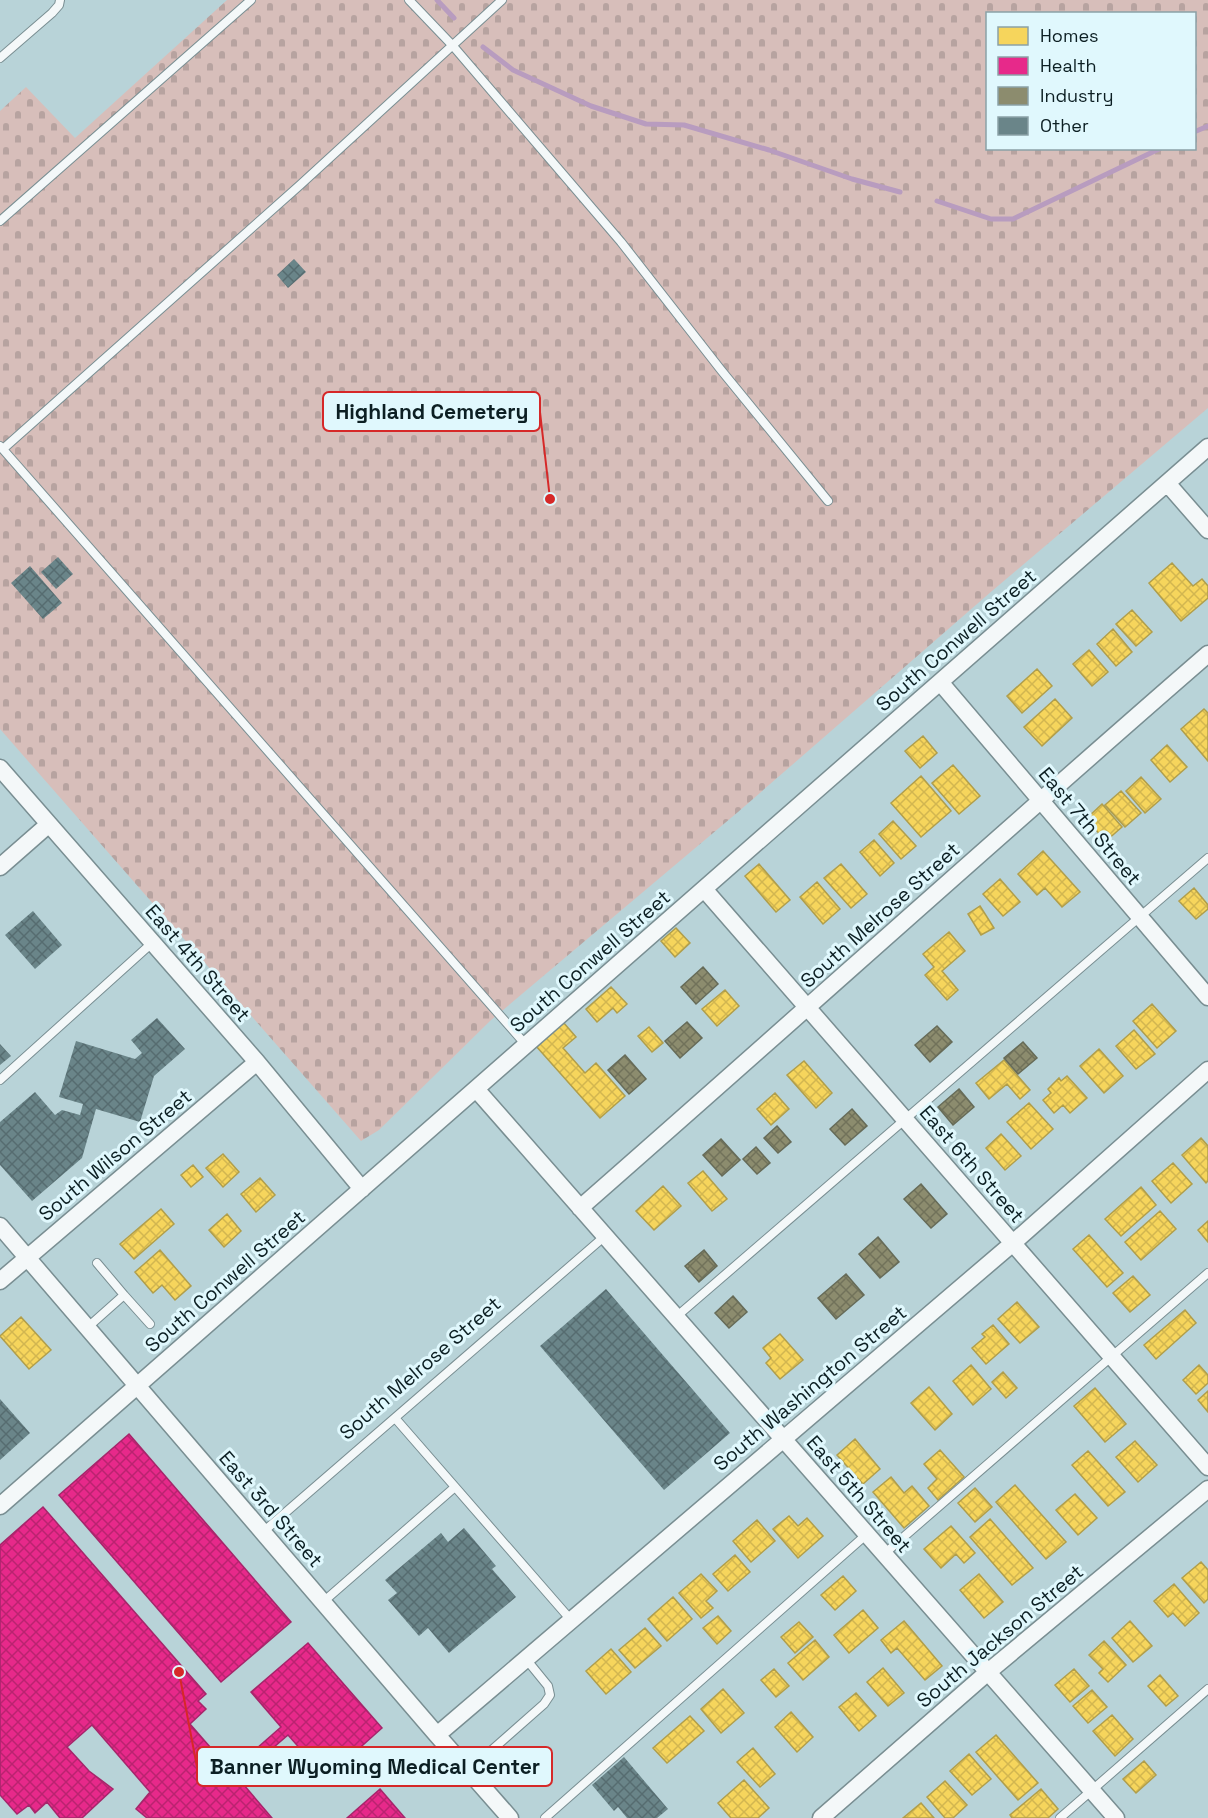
<svg xmlns="http://www.w3.org/2000/svg" width="1208" height="1818" font-family="'Space Grotesk',sans-serif">
  <style>
    .cemetery { fill: url(#cemetery-stones); fill-rule: evenodd }
    .homes { fill: url(#homes-cross-hatch); stroke: #b09e4b; stroke-width: 1.5 }
    .health { fill: url(#health-cross-hatch); stroke: #a5266b; stroke-width: 1.5 }
    .industry { fill: url(#industry-cross-hatch); stroke: #666b58; stroke-width: 1.5 }
    .lines { fill: none; stroke-linecap: round; stroke-linejoin: round }
    .stream { stroke: #b89cbf; stroke-width: 5 }
    .building { fill: url(#building-cross-hatch) }
    .service-casing { stroke: #798e92; stroke-width: 10 }
    .minor-casing { stroke: #798e92; stroke-width: 19 }
    .service { stroke: #f4f8f9; stroke-width: 8 }
    .minor { stroke: #f4f8f9; stroke-width: 16 }
    .labels { text-anchor: middle; dominant-baseline: central; stroke-width: 6; stroke-linejoin: round; paint-order: stroke }
    .street-label { font-size: 20px; fill: #0c1f23; stroke: #e0f8fd }
    .leader { fill: none; stroke: #d62828; stroke-width: 2 }
    .callout-dot { fill: #d62828; stroke: #e0f8fd; stroke-width: 2 }
    .callout { fill: #e0f8fd; stroke: #d62828; stroke-width: 2 }
    .callout-label { font-size: 21px; text-anchor: middle; font-weight: bold; fill: #0c1f23 }
  </style>
  <defs>
    <pattern id="cemetery-stones" width="16" height="16" patternUnits="userSpaceOnUse" patternTransform="scale(1.5)"><rect width="16" height="16" fill="#d7beba"/><path d="M2 7V4a2 2 0 0 1 4 0v3zM10 15v-3a2 2 0 0 1 4 0v3z" fill="#b7a3a0"/></pattern>
    <pattern id="homes-cross-hatch" width="8" height="8" patternUnits="userSpaceOnUse" patternTransform="scale(1.5)"><rect width="8" height="8" fill="#f6d55c"/><path d="M0 0l8 8M0 8l8-8" fill="none" stroke="#d2b650"/></pattern>
    <pattern id="health-cross-hatch" width="8" height="8" patternUnits="userSpaceOnUse" patternTransform="scale(1.5)"><rect width="8" height="8" fill="#e7298a"/><path d="M0 0l8 8M0 8l8-8" fill="none" stroke="#ba2370"/></pattern>
    <pattern id="industry-cross-hatch" width="8" height="8" patternUnits="userSpaceOnUse" patternTransform="scale(1.5)"><rect width="8" height="8" fill="#8c8c6e"/><path d="M0 0l8 8M0 8l8-8" fill="none" stroke="#71725a"/></pattern>
    <pattern id="building-cross-hatch" width="8" height="8" patternUnits="userSpaceOnUse" patternTransform="scale(1.5)"><rect width="8" height="8" fill="#6a8589"/><path d="M0 0l8 8M0 8l8-8" fill="none" stroke="#566c70"/></pattern>
  </defs>
  <rect width="100%" height="100%" fill="#b8d3d8"/>
  <!-- cemetery -->
  <path class="cemetery" d="M227,0h981v408l-216,183 -254,221 -248,209 -111,109 -18,11 -361,-412v-618l26,-24 49,51zM988,14h206v134h-206z"/>
  <!-- homes -->
  <path class="homes" d="M1172,563l21,23 9,-7 6,7v12l-27,23 -32,-38z
    M1132,610l20,22 -16,14 -20,-22z
    M1113,629l19,23 -16,14 -19,-22z
    M1089,650l19,22 -16,14 -19,-22z
    M1037,669l15,17 -30,27 -15,-17z
    M1055,699l17,19 -30,28 -18,-19z
    M1204,709l4,4v48l-27,-32z
    M923,736l14,17 -17,15 -15,-17z
    M1167,745l20,22 -17,15 -19,-22z
    M953,765l27,31 -21,18 -27,-31z
    M921,776l30,35 -30,26 -30,-34z
    M1141,777l20,22 -16,14 -19,-22z
    M1121,791l20,22 -16,14 -20,-22z
    M1102,804l20,23 -16,14 -20,-22z
    M893,821l23,25 -15,13 -22,-25z
    M874,840l20,23 -14,13 -20,-24z
    M1043,851l37,41 -18,15 -17,-19 -8,7 -19,-21z
    M759,864l31,36 -14,12 -31,-36z
    M841,864l26,30 -16,14 -27,-30z
    M1000,879l20,23 -17,14 -20,-22z
    M817,882l23,27 -17,15 -23,-27z
    M1194,888l14,17v4l-12,10 -17,-18z
    M980,906l14,22 -13,7 -13,-21z
    M676,928l14,15 -15,14 -14,-16z
    M949,932l16,19 -23,20 16,19 -11,10 -22,-25 9,-8 -11,-13z
    M611,987l16,17 -10,9 -4,-5 -16,14 -11,-13z
    M725,990l14,16 -22,20 -15,-17z
    M1152,1004l24,27 -19,17 -24,-27z
    M563,1022l13,15 -13,11 22,25 11,-10 29,33 -25,22 -64,-72z
    M649,1027l14,16 -11,9 -14,-16z
    M1134,1030l21,24 -19,15 -20,-23z
    M1099,1049l24,27 -19,17 -24,-27z
    M1004,1060l26,30 -10,9 -13,-15 -18,15 -13,-16z
    M804,1061l28,32 -16,15 -29,-33z
    M1067,1076l20,22 -17,15 -7,-8 -9,8 -11,-13 8,-7 -3,-4 11,-11 2,3z
    M775,1093l14,16 -18,16 -14,-16z
    M1029,1103l24,26 -22,20 -24,-27z
    M1001,1134l20,22 -16,14 -19,-22z
    M1201,1138l7,8v35l-2,2 -24,-28z
    M223,1154l16,18 -16,15 -17,-19z
    M1173,1163l19,21 -21,19 -19,-22z
    M193,1165l10,12 -12,10 -10,-12z
    M703,1171l24,28 -15,12 -24,-28z
    M260,1178l15,17 -19,17 -15,-18z
    M663,1186l18,20 -27,24 -18,-19z
    M1141,1187l15,18 -35,31 -16,-17z
    M161,1209l13,15 -40,35 -14,-15z
    M1160,1211l16,18 -35,31 -16,-18z
    M227,1214l14,17 -17,16 -15,-17z
    M1208,1221v21l-10,-12z
    M1089,1235l34,38 -16,14 -34,-38z
    M160,1250l31,36 -16,14 -13,-15 -9,8 -18,-21z
    M1133,1276l17,19 -20,17 -17,-19z
    M1017,1302l22,25 -19,16 -22,-24z
    M1185,1310l11,13 -40,36 -12,-14z
    M21,1317l30,33 -22,19 -29,-33z
    M993,1325l16,19 -23,20 -14,-16 13,-11 -3,-3z
    M780,1334l23,26 -23,19 -14,-16 5,-5 -8,-10z
    M971,1365l20,24 -18,16 -20,-24z
    M1199,1365l9,10v8l-12,11 -13,-14z
    M1003,1372l14,16 -11,10 -14,-16z
    M929,1387l23,27 -17,16 -24,-27z
    M1095,1388l31,36 -21,18 -31,-36z
    M1208,1391v21l-10,-12z
    M855,1439l25,30 -17,15 -26,-29z
    M1135,1441l22,24 -19,17 -22,-25z
    M940,1450l24,27 -26,23 -10,-12 9,-9 -13,-15z
    M1088,1451l37,41 -17,14 -36,-41z
    M891,1477l13,16 8,-7 17,20 -25,22 -31,-36z
    M1015,1485l51,57 -20,17 -50,-57z
    M975,1488l17,19 -17,15 -17,-19z
    M1075,1494l22,24 -19,17 -22,-25z
    M789,1516l9,10 9,-8 16,18 -25,22 -25,-29z
    M990,1519l43,49 -21,17 -42,-48z
    M757,1520l18,21 -24,21 -18,-21z
    M951,1526l24,27 -11,10 -8,-9 -15,14 -17,-19z
    M735,1555l15,17 -22,19 -15,-17z
    M1201,1562l7,8v29l-4,4 -22,-25z
    M701,1574l16,17 -11,10 7,7 -12,10 -22,-25z
    M979,1574l24,28 -19,16 -24,-28z
    M843,1576l13,15 -21,19 -14,-15z
    M1174,1584l25,29 -14,13 -12,-13 -5,4 -14,-16z
    M673,1597l19,22 -25,22 -19,-22z
    M863,1610l15,18 -29,25 -15,-18z
    M718,1616l13,15 -14,13 -14,-16z
    M904,1621l38,45 -17,14 -28,-32 -6,5 -10,-13z
    M1130,1621l22,25 -19,16 -21,-24z
    M799,1622l14,15 -18,16 -14,-16z
    M645,1628l16,18 -26,22 -16,-18z
    M815,1640l14,17 -26,23 -15,-17z
    M1104,1641l22,24 -18,17 -9,-9 4,-4 -14,-14z
    M611,1649l20,23 -25,22 -20,-23z
    M883,1668l21,25 -16,13 -21,-24z
    M774,1669l15,17 -13,11 -15,-17z
    M1074,1669l15,17 -19,16 -15,-17z
    M1160,1675l18,21 -12,10 -18,-20z
    M723,1689l21,24 -23,20 -20,-24z
    M1092,1690l15,17 -19,16 -15,-17z
    M856,1693l20,23 -17,15 -20,-24z
    M791,1712l22,25 -16,15 -22,-25z
    M1112,1715l21,24 -18,17 -22,-25z
    M690,1716l14,15 -37,32 -14,-15z
    M996,1735l42,48 -20,17 -42,-48z
    M753,1748l22,26 -15,13 -23,-25z
    M969,1754l22,25 -19,16 -22,-24z
    M1144,1761l12,14 -20,18 -13,-14z
    M744,1780l25,28 -11,10h-27l-13,-15z
    M945,1781l22,24 -14,13h-8l-18,-21z
    M1041,1789l17,20 -10,9h-36l-2,-3z
    M921,1803l13,15h-31z"/>
  <!-- health -->
  <path class="health" d="M129,1434l162,188 -70,60 -162,-187z
    M43,1507l163,187 -8,7 8,8 -16,15 41,47 50,-44 -30,-35 57,-49 74,85 -56,50 -38,-43 -50,43 34,40h-125l-11,-9 14,-17 -58,-67 -25,22 22,24 24,18 -31,29h-22l-13,-16 -12,11 -6,-8 -12,9 -17,-19v-250z
    M380,1789l25,29h-58z"/>
  <!-- industry -->
  <path class="industry" d="M703,967l15,17 -22,20 -15,-17z
    M687,1022l15,16 -22,20 -15,-17z
    M937,1026l15,16 -22,20 -15,-17z
    M1023,1042l14,16 -19,16 -14,-16z
    M625,1055l21,24 -17,15 -21,-24z
    M959,1089l15,18 -21,18 -15,-18z
    M852,1109l15,17 -22,19 -15,-16z
    M777,1126l14,16 -13,11 -14,-15z
    M721,1139l19,21 -18,16 -19,-21z
    M756,1147l14,16 -13,11 -14,-15z
    M921,1184l26,30 -16,14 -27,-29z
    M878,1237l21,25 -19,16 -21,-24z
    M704,1250l13,16 -18,16 -14,-16z
    M846,1274l18,21 -28,24 -18,-21z
    M733,1296l14,16 -18,16 -14,-15z"/>
  <g class="lines">
    <!-- stream -->
    <path class="stream" d="M437,0l17,18
      M483,47l30,23 78,36 55,18 38,1 85,25 83,29 48,13
      M1194,132l14,-6
      M937,201l54,18h22l148,-71"/>
  </g>
  <!-- building -->
  <path class="building" d="M294,259l12,13 -18,16 -11,-13z
    M58,557l15,17 -17,15 -15,-17z
    M30,566l32,37 -19,16 -32,-36z
    M33,911l29,34 -27,24 -30,-34z
    M157,1018l28,31 -31,27 -14,46 -44,-13 -14,49 -50,43 -32,-36v-43l35,-30 20,23 7,-5 18,5 3,-11 -24,-7 17,-56 59,18 7,-6 -11,-13z
    M0,1044l11,12 -11,9z
    M606,1289l124,144 -66,57 -124,-144z
    M0,1399l30,34 -30,27z
    M464,1528l32,38 -4,3 24,28 -67,56 -21,-25 -9,8 -31,-36 9,-7 -12,-13 56,-47 7,9z
    M624,1757l44,52 -11,9h-30l-9,-11 -4,4 -22,-26z"/>
  <g class="lines">
    <!-- service casing -->
    <g class="service-casing">
      <path id="service" d="M409,0l44,46 168,196 100,128 107,131
        M0,58l52,-45 7,-8 1,-5
        M0,221l251,-221
        M0,446l526,599
        M3,449l297,-264 202,-185
        M0,1080l152,-137
        M97,1263l27,32
        M676,1317l532,-459
        M88,1327l36,-32 26,29
        M395,1418l176,202
        M263,1532l342,-296
        M884,1554l324,-281
        M323,1602l132,-115
        M468,1771l76,-67 6,-9 -2,-9 -22,-27
        M545,1818l322,-284
        M1060,1818l148,-129"/>
    </g>
    <!-- minor casing -->
    <g class="minor-casing">
      <path id="minor" d="M1167,483l41,47
        M940,682l268,315
        M0,768l257,294 105,127
        M0,867l49,-43
        M704,889l504,578
        M476,1089l640,729
        M580,1208c210,-184 417,-371 628,-554
        M0,1226l437,509 73,83
        M0,1281l257,-219
        M0,1506l1208,-1059
        M437,1735l576,-492 195,-173
        M821,1818l167,-146 220,-183"/>
    </g>
    <!-- service -->
    <use href="#service" class="service"/>
    <!-- minor -->
    <use href="#minor" class="minor"/>
  </g>
  <g class="labels">
    <!-- street labels -->
    <g class="street-label">
      <text transform="translate(956 640) rotate(-41)">South Conwell Street</text>
      <text transform="translate(1090 826) rotate(50)">East 7th Street</text>
      <text transform="translate(880 915) rotate(-42)">South Melrose Street</text>
      <text transform="translate(590 961) rotate(-41)">South Conwell Street</text>
      <text transform="translate(198 963) rotate(49)">East 4th Street</text>
      <text transform="translate(115 1155) rotate(-40)">South Wilson Street</text>
      <text transform="translate(972 1164) rotate(49)">East 6th Street</text>
      <text transform="translate(225 1281) rotate(-41)">South Conwell Street</text>
      <text transform="translate(420 1368) rotate(-41)">South Melrose Street</text>
      <text transform="translate(810 1388) rotate(-40)">South Washington Street</text>
      <text transform="translate(859 1494) rotate(49)">East 5th Street</text>
      <text transform="translate(271 1509) rotate(49)">East 3rd Street</text>
      <text transform="translate(1000 1636) rotate(-40)">South Jackson Street</text>
    </g>
  </g>
  <!-- callouts -->
  <path class="leader" d="M550 499L540 412M179 1672L197 1767"/>
  <g class="callout-dot">
    <circle cx="550" cy="499" r="6"/>
    <circle cx="179" cy="1672" r="6"/>
  </g>
  <g class="callout">
    <rect x="323" y="392" width="217" height="39" rx="6"/>
    <rect x="197" y="1747" width="355" height="39" rx="6"/>
  </g>
  <g class="callout-label">
    <text x="432" y="419">Highland Cemetery</text>
    <text x="375" y="1774">Banner Wyoming Medical Center</text>
  </g>
  <!-- legend -->
  <rect x="986" y="12" width="210" height="138" fill="#e0f8fd" stroke="#8ba1a6" stroke-width="1.5"/>
  <rect x="998" y="27" width="30" height="18" fill="#f6d55c" stroke="#8ba1a6" stroke-width="1.5"/>
  <text x="1040" y="42" font-size="18" fill="#0c1f23">Homes</text>
  <rect x="998" y="57" width="30" height="18" fill="#e7298a" stroke="#8ba1a6" stroke-width="1.5"/>
  <text x="1040" y="72" font-size="18" fill="#0c1f23">Health</text>
  <rect x="998" y="87" width="30" height="18" fill="#8c8c6e" stroke="#8ba1a6" stroke-width="1.5"/>
  <text x="1040" y="102" font-size="18" fill="#0c1f23">Industry</text>
  <rect x="998" y="117" width="30" height="18" fill="#6a8589" stroke="#8ba1a6" stroke-width="1.5"/>
  <text x="1040" y="132" font-size="18" fill="#0c1f23">Other</text>
</svg>
